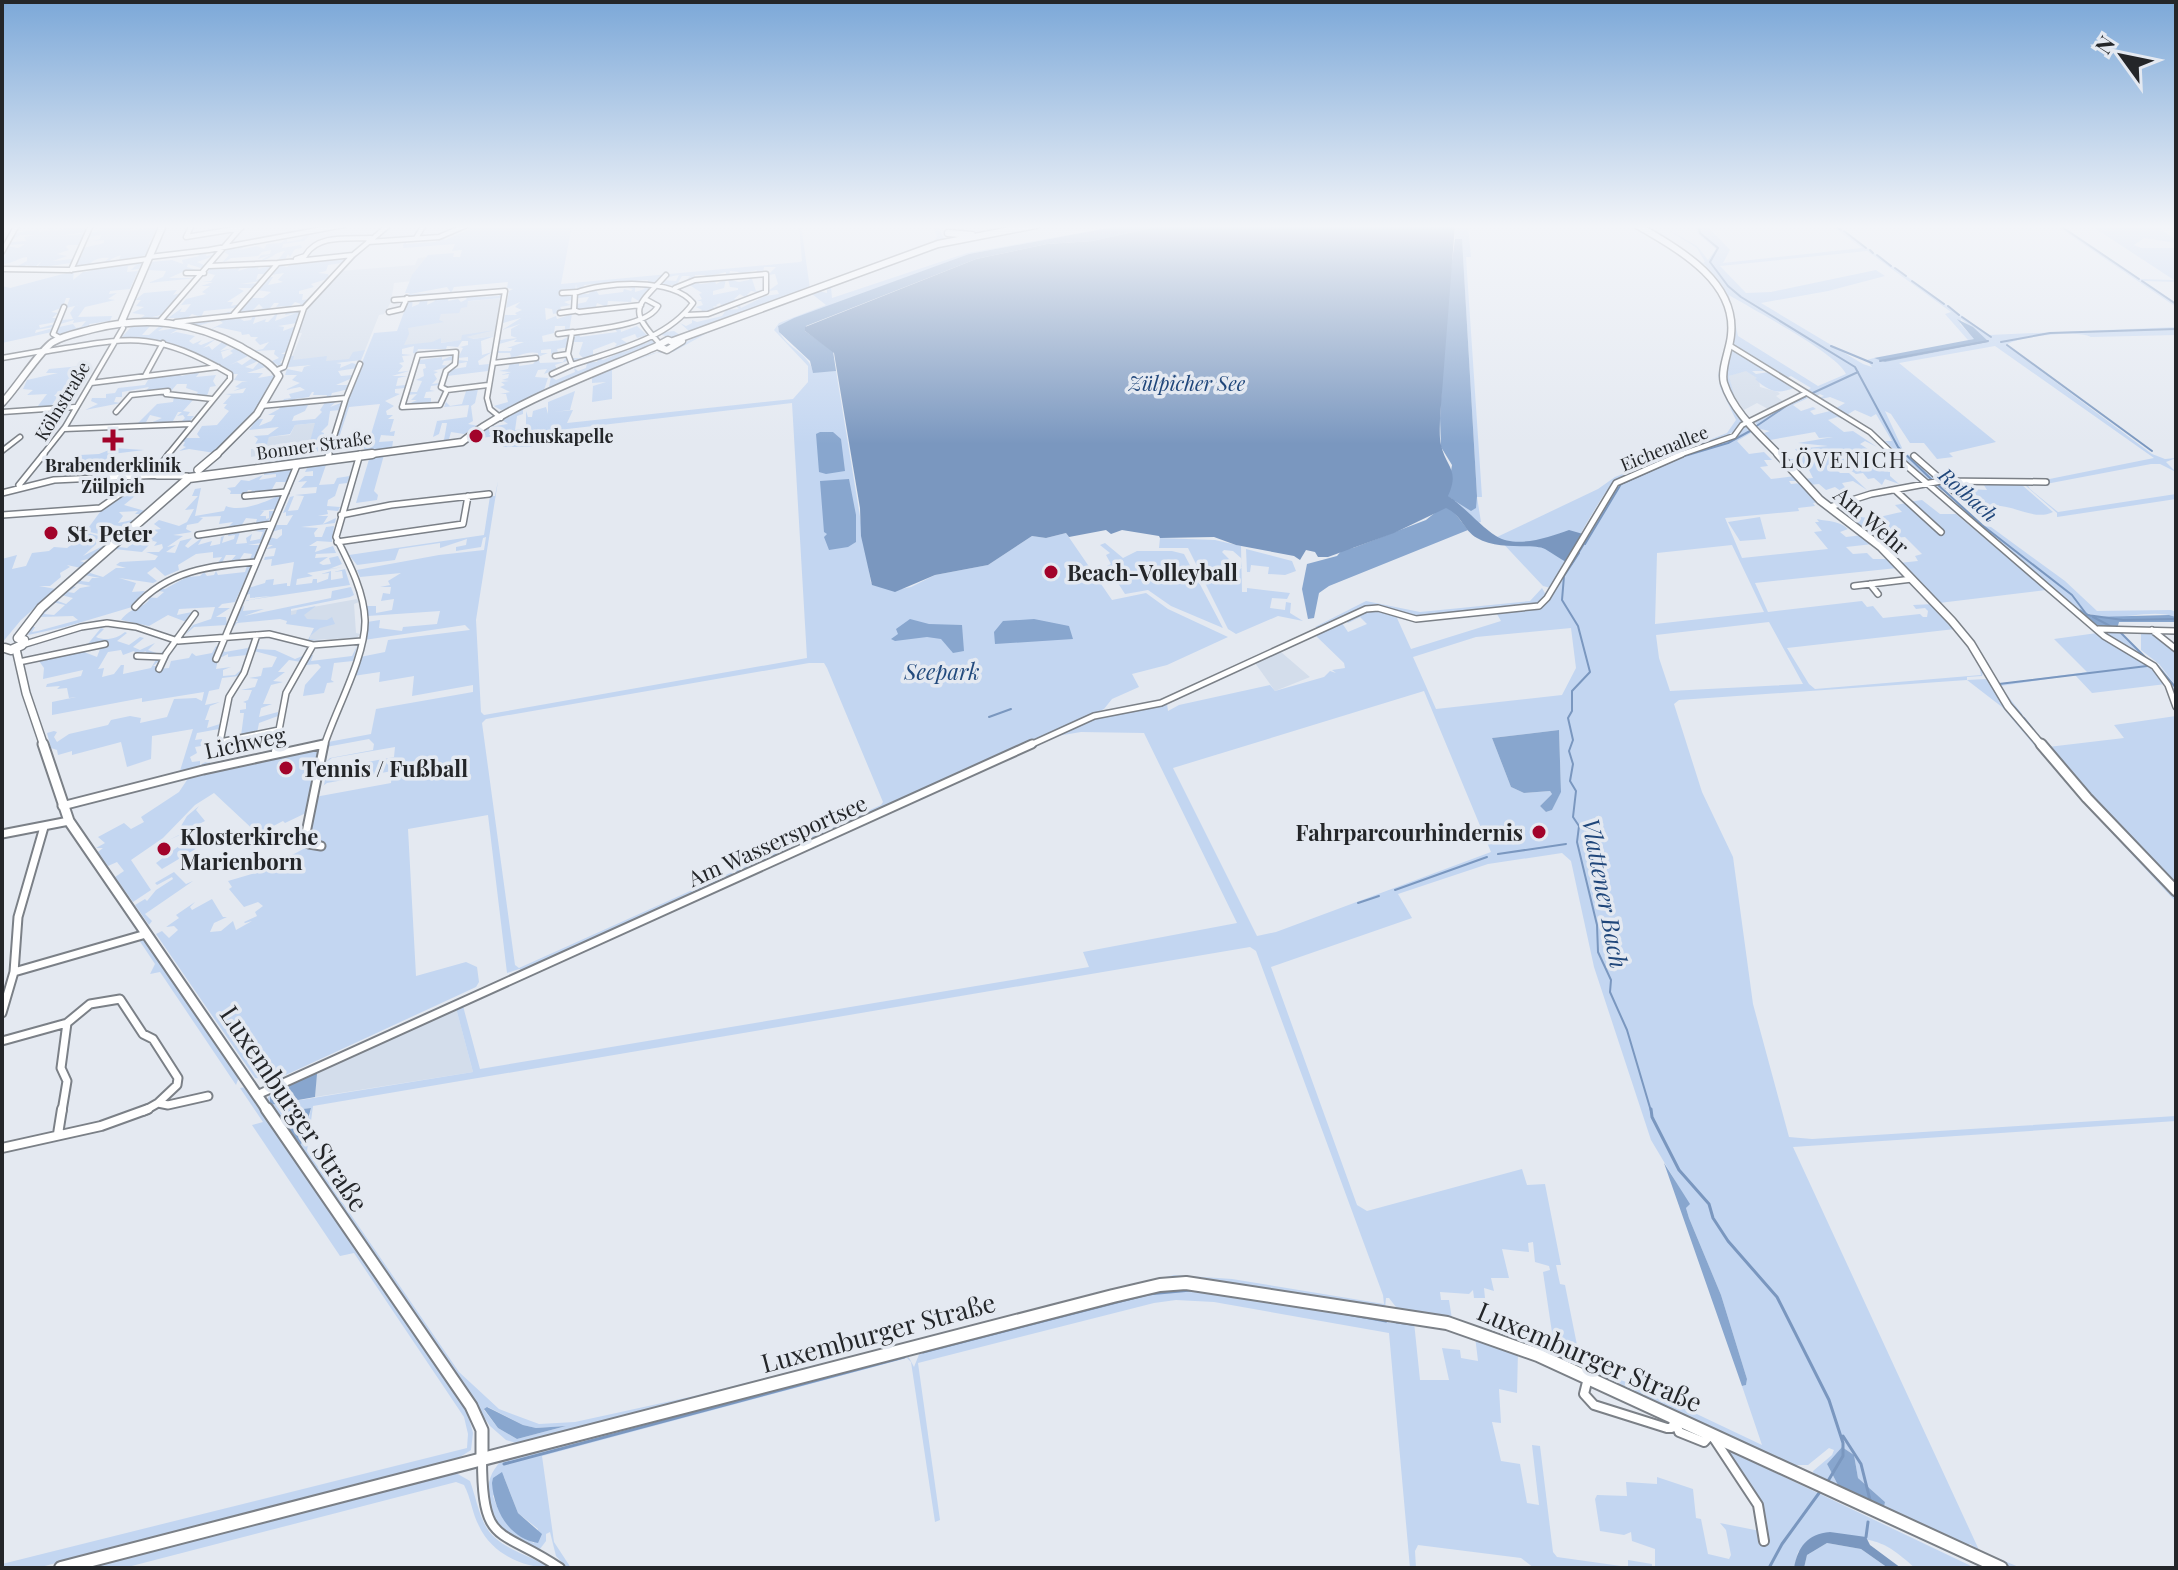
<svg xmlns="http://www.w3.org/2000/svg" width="2178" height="1570" font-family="'Playfair Display',serif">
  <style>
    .built { fill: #d3ddeb }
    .green { fill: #c3d6f1; fill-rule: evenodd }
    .forest { fill: #88a6ce }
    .water { fill: #7a97bf }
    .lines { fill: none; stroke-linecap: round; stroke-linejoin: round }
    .stream-far1 { stroke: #7a97bf; stroke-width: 2 }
    .stream { stroke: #7a97bf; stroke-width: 3 }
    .street-far3-casing { stroke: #7b8087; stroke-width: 7 }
    .street-far2-casing { stroke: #7b8087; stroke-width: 8 }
    .street-far1-casing { stroke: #7b8087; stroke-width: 11 }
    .street-casing { stroke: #7b8087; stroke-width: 12 }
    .secondary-far3-casing { stroke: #7b8087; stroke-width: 9 }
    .secondary-far2-casing { stroke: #7b8087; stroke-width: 10 }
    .secondary-far1-casing { stroke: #7b8087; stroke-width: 13 }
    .secondary-casing { stroke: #7b8087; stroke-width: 15 }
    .primary-far2-casing { stroke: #7b8087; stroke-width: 9 }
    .primary-far1-casing { stroke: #7b8087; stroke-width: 11 }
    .primary-casing { stroke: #7b8087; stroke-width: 16 }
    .street-far3 { stroke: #fff; stroke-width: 4 }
    .street-far2 { stroke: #fff; stroke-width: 5 }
    .street-far1 { stroke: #fff; stroke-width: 7 }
    .street { stroke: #fff; stroke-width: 8 }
    .secondary-far3 { stroke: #fff; stroke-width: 6 }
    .secondary-far2 { stroke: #fff; stroke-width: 7 }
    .secondary-far1 { stroke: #fff; stroke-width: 9 }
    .secondary { stroke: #fff; stroke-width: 11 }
    .primary-far2 { stroke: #fff; stroke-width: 6 }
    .primary-far1 { stroke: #fff; stroke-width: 8 }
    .primary { stroke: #fff; stroke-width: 12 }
    .poi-dot { fill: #a2032a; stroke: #e4e9f1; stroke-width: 3 }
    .labels { text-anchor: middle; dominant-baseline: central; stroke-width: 7; stroke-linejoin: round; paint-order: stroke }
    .far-street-label { font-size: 18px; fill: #242629; stroke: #e4e9f1 }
    .far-poi-label { font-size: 18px; font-weight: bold; fill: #242629; stroke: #e4e9f1; text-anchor: start }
    .far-water-label { font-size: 20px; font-style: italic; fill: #1f467a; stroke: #e4e9f1 }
    .far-quarter-label { font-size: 22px; letter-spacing: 2px; fill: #242629; stroke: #e4e9f1 }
    .street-label { font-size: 22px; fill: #242629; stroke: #e4e9f1 }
    .poi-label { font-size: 22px; font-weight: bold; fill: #242629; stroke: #e4e9f1; text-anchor: start }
    .park-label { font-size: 22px; font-style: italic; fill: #224a7d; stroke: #e4e9f1 }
    .water-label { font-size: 24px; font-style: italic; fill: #1f467a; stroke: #e4e9f1 }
    .near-street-label { font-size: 26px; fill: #242629; stroke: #e4e9f1 }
  </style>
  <rect width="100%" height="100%" fill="#e4e9f1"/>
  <!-- built -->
  <path class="built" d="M428,257l-5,13 -10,11 -19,2 -3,19 -7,12 -5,1 -18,45 -73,7 14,-34h-4l9,-24 33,-38 75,-6 3,-7z
    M502,298l-7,38 -96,12 12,-41z
    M1746,370l13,9 1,8 18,5 2,2 -4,2 8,6 -14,8 -13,-7 -13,7 -11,-15 -4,-19z
    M316,423l-11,37 -37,5 1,-6 -7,1v-5l-11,2v-8l14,-1 4,-11 21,-2 5,-10z
    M357,599l2,3 -5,2 2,29 4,1 -3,4 -49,2 8,-15 -26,-6 1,-8z
    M1281,652l29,25 -35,14 -20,-28z
    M456,1008l17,64 -158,25 2,-27z"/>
  <!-- green -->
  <path class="green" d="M65,225h23l-3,7 -27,4 26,-2 -5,11h-11l-2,2 3,3 -12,4 10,2 -14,5 20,-2 -2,4 -35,5 6,-7 -7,6 -9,-2 -5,4h-9l15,-8v-4c-10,1 -14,7 -25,7l6,-18 10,2 7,-4 -16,1 2,-3 15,-1 -2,-4 12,-2h-16l-8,5 4,-7 23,-4v3l11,-2 -3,-2 7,-1 -1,4 10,-2z
    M128,225l-1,3h6l-6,3 29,-4v4l3,-5 -10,17 -2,14 -29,5 3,-7 -10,4 -2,4 -7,1 7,-6c-7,-1 -17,1 -20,8h-14l8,-18 21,-5v-3l-11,1 7,-2 1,-4 -13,2 1,-4 12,-2 2,-4 -11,-1z
    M467,225h105l-11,59 239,-22 2,-1 -3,-36h2l9,64 122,-45 5,-7 -4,-12h5l6,15 -268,100 -12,-1 1,-3 -9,-3 18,-2 6,4 10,-3 -10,-9 6,3 6,-3v-3l5,2 25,-6 4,-6 13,-1 -4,-4 4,-1 2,4 24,-12 14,-2 -2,-4 -9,1 10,-7 -3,-10 -7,1 8,-8h-12l-1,6 -8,1 2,-4 -24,6 7,-4 -10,-1 -1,5 -12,1 9,-2v-3l-20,5 -1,-2h-10l-1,4 -9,3 5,-6h-8l-6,10 -15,-2 2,-4 13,1 3,-6c-13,1 -19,8 -32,9l1,-4 -25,2 -1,4h-5v-3l-9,4 4,-2 -2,-3 -13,6 -1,-4 -12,1 -1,4 -6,1 -1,-6 -2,15 -10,3 7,3 -11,2 2,3 11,-3v3l-20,4 -1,-5 -7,-1 1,12 10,-4 1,3 15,-5 -3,18h-11l7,-2v-4h-10l-1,7 -12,3 1,6 19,-2 8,-4 -2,11 -11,2 1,3 9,-1 -1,2 -15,1v-5l-10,1v3h7l-10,4v-4c-15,-3 -25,8 -41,7l14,-3 -1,-4h-12v-2h13l1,-3h-5l17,-6h-10l3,-3 -18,5 1,-4 17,-2 -6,-2v-7l9,-5 -18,6 19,-12 -18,5 2,-8h12l-2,-2 7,-3 -7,-3 5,-5 -14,6 3,-17 4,-2 -6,-1 1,-6 -54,5 -3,6 -4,-6 -37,7 31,-1 -35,3 4,-3h-5l7,-18 16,-20 26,-2 -1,4h7l2,-7 -10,1 3,-7 -52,4 1,-8 3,-1 -1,5 29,-2 7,-5 3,3 28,-12z
    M1047,225l-102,21 -114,41 1,11 135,-45 157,-28 -155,29 -191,72c3,21 31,25 35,46l23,-1 35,212 25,7 15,-3 24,-12 53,-10 44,-29 14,2 20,-5 46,67 34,-7 22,16 60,28 -61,28 -35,9 7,13 -27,12 -8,10 -580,262 -5,-2 -12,4 -19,-158 -80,14 8,147 50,-14 11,5 2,15 -3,5 -201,93 -20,-2 -99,-144 6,-3 7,7 9,-8 -4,-4 -8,1 13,-9 -3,-3 19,-13 -5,5 2,3 20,-11 11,18h4l-13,6 -4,9 11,-1 12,-10 3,9 16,-9 -7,2 -1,-1 13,-6 -2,-4 8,-6 -5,-4 -14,5 -15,-18 3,-2 -4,-6 34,-10 47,-25 15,-2 -11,-2 -4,-8 6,-37 76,-14 1,-12 -65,12 -7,5 4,-3 3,-16h-5l8,-3v3l64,-12 1,-10 -63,11 -7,5 5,-5 43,-8 1,-6 -5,-5 -43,8 2,-5 43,-8 5,-25 97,-17v-7l-61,11 2,-20 -35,6 1,-10 -27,4 7,-19 25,-5 3,-12 82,-10 -5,-5 -101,15 3,-18 13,-2 -1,8 23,3 1,-4 34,-3 3,-13 -72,5 -2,-10h10v7l16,-3 2,-11 -13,2 2,-8 7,1 1,-7h-11l10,-2 -2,-4 13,-8 -41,4 -3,-7 82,-15 45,-5 2,-13 -3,1 -2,9 -25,4v-4l10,-2 1,-6 -27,9v-5l-41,6 -4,11 -38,5 -8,-10 135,-20 6,-39h5l3,-15 -22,139 5,92 3,3 323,-57 -15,-255 -268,31 -4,3h13l-1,10h-29l2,-8 8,-6 -31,5 -2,-6 7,-4 5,2 -3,5 8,-1 -4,-2 3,-3 -7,-2 19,-3 -6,-4 21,-11v5l-6,2 -2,14 11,-1v-18l2,6h4l1,-6 13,-4 2,7v-12l27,-11 -5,19 -16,2 19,-2 -6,13 226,-24 15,-17v-16l-34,-36 5,-7 47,-18 -14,-11 -105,39 -34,19 -17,1 -44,16v30l-20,3 1,-16 13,-4 -14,1v-5l-9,2 71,-27 14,-2 38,-19 113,-41 8,2v-5c70,-26 144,-61 220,-63zM809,663h15l3,5 56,134 -2,3 -362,163 -4,-3 -33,-242 4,-4z
    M1455,225h13l3,32h-5l16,240h-5l4,25 -15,3 -11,-24 22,-5 -15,-256 -7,-1z
    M1640,225l22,9 41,29 2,-1 -8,-14 -37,-23 37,21 11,14 8,-11 -18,-15 -3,-9h11l24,25 -7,13 139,-15 -32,-23h5l154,110 187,-8v8l-85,2c-14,-8 -74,0 -85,8l146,109 13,5 11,-1 -10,4 10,10 -16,-8h-9l-100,19 -24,1 3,5 28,23 118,-18v5l-119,18v-4l-32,-28v-1l129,-26 -159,-112 -96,17 97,79 -47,11 4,4 -16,2 -13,-16h-14l-19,-29 -6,-3 18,39 33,29 -8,2 -43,-40h7l-16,-27 -5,3 -16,-7 -10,6 -12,-6 12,-7 -15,-6 -9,2 -2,-1 5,-2 -4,-2 -7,4 -9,-6 7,-4 -20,-12 -8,3 -50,-35 -1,-28 -30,-49 4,-2 -7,-1zM1867,251l84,61 -6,2 23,26 7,-1 -15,-15 1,-5 28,23 -104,20 -11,-4 -7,2 5,7 -9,-3 -102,-61 67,-12 57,-15 -9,-6 -105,22 -25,1 -26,-27zM1729,295c23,14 109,59 117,79l-28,12 -80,-50z
    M2055,225h5l80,54 34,1 -84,-55h65l21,15v3l-32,-5 -10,7 7,3h35v34l-32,-1 32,22v4z
    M307,233l3,2 -6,6 -21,3 -1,4 19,-3 1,3 -7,1 -5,8 -2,-3 -3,6h-7l7,-9c-11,1 -14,9 -25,10l10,-6 -12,4 3,-4 9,-1 1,-4 -9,2 -4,4 -27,2 -10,6 8,-9 -5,-3 11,-6 -2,3h4l3,-4 12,-2 -13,7 18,-4 7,3 3,-5 14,-1 6,-5v4l15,-3z
    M212,251h7l-5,5 -17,6 7,3v4l-16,-5 -1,3 10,3h-10l-18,8h28l-49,5 15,-6 3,-6 -18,-1 3,-8 21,-2 11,4 -1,-4 17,-4 -2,-3 10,-1 -1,4 7,-1z
    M345,259l-3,4 -14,2 -2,6 -8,2 10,1 2,4 -19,6 3,3 -15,4v3h4l-1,6 9,-1 -7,7 -9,2 6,-4 -6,-2 -6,6 -9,1 7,-3 -11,1 3,-4h-5l-5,7 -15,2 9,-4 -4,-4 -8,8h-13l11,-14h14l8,-6 -14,-2 11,-13h5l-5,8 15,-3 -5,-2 6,-7 -14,2 9,-10 8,2 5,-4z
    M143,261l-4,8 -8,1 5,-5 -8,1 -1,6 11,-1 -8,18 -20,2 -1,3 8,-1 -9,6 7,1 -30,7 -7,10 34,-1 -2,5 -21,3 1,3 -27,9 -8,-2 4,-7 14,-3 3,4 5,-1 5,-6 -13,2 1,-3 -14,4 2,-4 11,-1 -3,-6 5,-7 8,-2 -17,4 4,-10h-4l-3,9 -12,5 7,1 -6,5h4v4l-17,3 1,3 15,-4 -1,3 -18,3 -1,3 18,-5 -1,4 -50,11v-57l8,2 64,-17 -1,9 10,-8 8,-1 -2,-3z
    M234,265l7,1 -3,5 21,-6 -1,4 16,-4 -7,9h-9l-2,6 8,-3 -3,4 -21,3 19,-1 -4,5h-17l6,3 -17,11h6l-2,4 9,-2 -10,10 -14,1 17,-4 1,-3 -30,3 -3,6 -9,-3 -4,4h-20l14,-10 -2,4h5l6,-8 -10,1 5,-6 20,-5 -4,-2 8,-6h-9l12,-4h-11l9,-1 4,-6 -8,-2 3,-4h26z
    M751,276l5,15 9,-1 -4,3 -10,-2 -4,4h7l-8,3 -6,-4 -6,5 8,1 -20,8 -2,-5 -4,2 2,2 -5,-1 3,4 -16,3 2,-3 -6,-3 7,-2 -2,-4h-4l5,-2 -3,-5 3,-1 -14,-9 10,-3 1,3 11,-1 -2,-3 6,-1 2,5 10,-5 -2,9 -11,3v4l25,-5v-2l-8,-1 -2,-8 11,3 10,-2z
    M640,286h13l-14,15 -7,-4 -1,5 -23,-1 -1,6 -10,-4 -2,6h-19l1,-5 9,-2 3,-5 -11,1v-5l11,1 1,-3 6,-1 3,5 24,-3 1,-3 7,2 2,-2 -5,-1 7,-1v5l10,-3z
    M177,290l-4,5 12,-3 -20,22 -17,4 15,-2 -5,3 -20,1 7,-5 -13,-2 12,-6 -8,-1 5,-6h-6l9,-7z
    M500,293l2,5 -34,3 -1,6 -6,1 -2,5 -18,1 -2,6 5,2 -36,6 1,6 -5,11 28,-3 9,-4v5l20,-3 1,-5 33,-5 -29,7 7,2 22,-3 -14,5 1,14 10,-3 -14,9 1,4 10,-1 -1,7 -41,5 1,-6 18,-3 1,-5 -11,2 1,-4 11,1v-4l-10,1 5,-10 -3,-1 8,-2v-4h-6l-4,6 -11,-1 -1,3h-28l-2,5 -3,-1 1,-7 -12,3v5l10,1 -10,1 2,6 -5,1 4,3 -5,6 11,-1 -17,5h15l-9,2 -2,8 9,-1v3l-10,1v4l5,1 -15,7 9,5 -8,5 1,4h6l-5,4h6l-4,13 5,-1 -1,5 -13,-1 -2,7 14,-1 -1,7 -26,3 -3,-4 1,-5 5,-1 11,-37 -31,3 -12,37 4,2 -11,10 18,-59 26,-64 23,-2 11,-30 5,-2 -1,8 7,-3 1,-3 -5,-2 13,-1 -1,7 8,-4 -3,-4 17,-1 -1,5 10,-2 3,3 6,-3 -4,-4h15v2l21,-1z
    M301,310l-4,13 -19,3 6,1 -1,4 13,-5 -9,25 -6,3h5l-6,9h3l-3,4 -8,-6 7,-3 -5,-4 1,-4 -22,1 10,-2 6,-7 -9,3 -5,-5 3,-3h-7l-2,-3 -7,1 -1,-3 -24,-5 -8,3 14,-7 -4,-3 -22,6 -15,-5 55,-4 7,4 7,-1 2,-4h-4l7,-1 -3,9 13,-5 -1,3h3l7,-7h-5l1,-3h7l-3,9 21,-8 -11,2 2,-4z
    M152,324l-10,11h7l13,-11h6l-10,7 24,-4 -12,7 6,-2 19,4 -6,5 4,3 9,-4 -4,4 3,1 15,-6 -13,9 6,-2 3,4 10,-8 6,3 -8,6 13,-3 -12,4 2,7 10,-6 -3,-2 5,-3 13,8 -18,9 7,-3 5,3 10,-7 6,3 -13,6 8,2 6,-7 9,4 -21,7h16l-5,5 17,-3c-1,25 -42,61 -60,78l-26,-4 -10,2 7,-4 -3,-1 2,-4h-4l2,-4h17l-3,-4 5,-8 15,-1 12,-14 -5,-3 3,-4h-4l8,-9 -6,-1 18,-1 3,-5 -13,3 7,-3 -5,-1 7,-5h6l-14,-2 4,-6h-7l-65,-32 -46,-3 11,-12z
    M620,326l1,6 16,-6 10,9 -10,3 -2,-4 -14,5 6,4 -13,4 3,-3 -3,-2 -21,8v5l-21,7 -2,-4h13l-4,-4 4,-12h-10l1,-8 5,-1 1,4 37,-5 -3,-5z
    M650,336l6,8 -143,64 -12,2 -7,-4 14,-4 -2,-8h-6l10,-2 -10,-5 5,-2 -4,-3 8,-1 -7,-1 6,-2 1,-4 -8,1 10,-3 -12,-1 9,-2 2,-6h9v3l14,-2 5,-6 2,5 23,-1 3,-5 1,4 -12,4 2,4 9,-3 -22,8 3,-5 -9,1 -3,7 13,1 -4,12 5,-3 2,-10 5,3 19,-8 -1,-4 4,3 8,-3 1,-6h10l2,-5 4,3 16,-7 -1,-4 4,3 8,-2 -2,-4 19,-3z
    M1731,348l35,23h-14l4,3 13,-2 25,16c-16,6 -23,5 -39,-9l2,-1 -11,-7 -17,5 8,30c-13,-21 -12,-34 -6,-58z
    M365,350l-4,10 -25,3 5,1 -1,4 12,-5 7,2 -2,3 -19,3 3,5 11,-1 -2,4 -14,6h11l5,-5 -3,9 -17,4 -1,3 9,-1 -1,3 -13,1 1,-4h-14l1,-3h-2l-3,5 -14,2 -1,3 15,1 -4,8 -11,5 -2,5 23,-2 7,-7 -2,-2 6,-9 12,-1 -8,7 11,-4 -1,7 -10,1 -2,14 -7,7 3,1 -5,14h10l-1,4 -21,1 5,-6 -3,-1 6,-22 -20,2 -5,9 -21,3 -3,11h-13l5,-9 -4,-3 14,-1 11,-8 -30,3 8,-11h6l-4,7 12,-5 4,-6h-7l11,-6 5,-10 7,-1 -2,-4 16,-4 -5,-3 -15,3 15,-7 -8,-3 5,-5h-12l2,-6 15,3 2,-5 7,-2 -23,2 3,-11h3l-1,4 34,-4 -1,5 23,-2 4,-7z
    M454,355l-1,5 -9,1 -2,4 9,1 -18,5 5,1 -4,2 3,5 -5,5 8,-1 -1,2 -8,1 -1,4 5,1 -9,1 -2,6h7v5l6,1 -31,1 11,-5h-6l6,-6 -10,1 1,-3h9l5,-11 -6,-1 8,-4 -1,-7 3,-1 -1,-4h-9l3,-8 1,4 22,-3v3z
    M91,365l-23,10 7,1 -2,4 11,-2 -1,5 -18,5 12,-1 -21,7 -2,2h4l-6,9 10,-1 2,2 -30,5 13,-17 -20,1 6,-5 -10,-1 4,-9 31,-7h-12l3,-4z
    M179,372l2,4 19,-4 -4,5 20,-2 -3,6 3,5 -6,1 -3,9 -13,1 4,-5 -12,-4 1,-4h-10l-5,6 -27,2 4,-5 -27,5v5h-6l-2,5 7,1 -36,7 13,-6 -7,-3 1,-3h14v-4l9,-1 3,-5 27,-3 3,-5z
    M1718,372l14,32 -2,1 15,17c-33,33 -91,31 -130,59 -12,9 -55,90 -64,107l-8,-2 -46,-49 101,-48 17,-12 112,-44 9,-13 -16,-33z
    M467,388l11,1 -3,14 -4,3 2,15 -5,3 11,2 -15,8 -13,-2 -2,7 -5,1 3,-17h-5l-3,11 -6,3 4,-16 30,-4 2,-12 -25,2 2,-5 4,4 12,-2z
    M178,395l15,5 -10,11 7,1 -3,4h7l-4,5 -9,1 4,-4 -2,-3 -6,1 5,-4h-4l-5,9 6,1 -31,2 14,-6 -12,-3 -5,9h-8l20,-20 16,-2 1,-5 -9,-1z
    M1805,396l3,2 -15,7 8,6 12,-4 3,2 -6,2 4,4 16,-4 17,9 -10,-3 -9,3 16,12 9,-1 24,16 -12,-6 -5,3 11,7 -7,2 6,4 -4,3 11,5 12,-2 5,4 -11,4 7,1v4l9,8 -14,-5 -3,6 -8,-7 -6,1 -5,-6 -7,1 -9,-6 -11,1 4,4h9l18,17 -14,-9 -11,2 7,10 -4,1 -10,-7 -9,3 -7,-6 -10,1 -5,-6 9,-1 -5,-10 -21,-8 15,-3 -7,-8 33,-3 -30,-3 35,-6 -14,1 -4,-6 -45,8 -6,-7 6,-2 -10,-2 -5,-7z
    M1747,425l7,6 -17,10 12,13 15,-2 8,8h-8l4,6 -8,1 11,12 24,-3 4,5h-10l2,3 10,-1 18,19 -6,1 2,3 -17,2 1,3 -74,7 17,40 86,-9 -14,-17 8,-1 -7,-9h4l-2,-3c12,3 21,1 31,10l-8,3 6,5 17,-2 10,9 -27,3 7,7 14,-1 6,6h16l8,9 -142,15 13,29 94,-11 5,6 6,-1 10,12 37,-4 3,3h4l1,-6 -3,-3 -9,1 -3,-4 21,-1 36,41 14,25 -2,6 -15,1v3l19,-1 5,4 12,19 59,71 114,121v8l-105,-113 -69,-82 -35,-27 -288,20 -5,4 28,88 31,65 20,147 36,133 23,2 364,-23v5l-383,26 186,403 42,18c-22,0 -35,-13 -51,-24l-5,3 -151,-70 -1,-6 19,-16 2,-5 -5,-2 -21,17h-20l-140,-64 -29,-18 -15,-3 -38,-17 -12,-17 -11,-74 7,-2 -1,-4 -14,-4 -2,-20 -5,1 1,9 -27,-3 7,29h-18l3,13 -10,-3 1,10h-11l-1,-8 -4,4 -29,-2 1,8h8l3,19 -53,-8 -10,-13h-3l-1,11 -168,-28 -53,-1 -648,163 -10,-3 -16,-14 -223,-325c4,-18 34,-25 50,-31v4l-40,14 -7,9v8l203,-33 -17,-64 -52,22 696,-315 67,-11 1,7 11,-6 91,-20 5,6 49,-14 6,-6 6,2 -4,-3 13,-2 -1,-5 -29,-28 27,-12 6,9 19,-8 -7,-7 -12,6 -3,-2c36,-17 29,-7 63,-2 13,3 27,-2 40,-1l-30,4 -21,-4 14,31 90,-28 -4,-7 -39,2 78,-7 16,-14 67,-112 50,-23 66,-23zM1732,545l32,67 -109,12 2,-71zM1769,622l34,62 -133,7 -11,-33 -3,-23zM1571,628l5,40 -14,27 -126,14 -23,-52 63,-20zM1955,629l23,31 3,15 -166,14 -6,-5 -22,-36zM1424,691l67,161 -215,80 -19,4 -84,-168zM1559,730l2,61 -9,19 -6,2 -6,-6 12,-12 -2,-3 -26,2 -13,-6 -19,-49zM1081,732l63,1 93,190 -154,29 6,15 -609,102 -17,-63 594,-270zM1562,853l9,8 23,106 57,173 38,64 -3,4 3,10 32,77 26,84 -1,6 -4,1 20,59 -120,-57 -61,-23 -16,-80 -5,-1 -4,-19h5l-16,-81 -18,1 -5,-16 -155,42 -10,-6 -86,-238 141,-49 -14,-24 90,-30zM1250,947l6,4 127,344 1,9 -152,-25 -58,-4 -480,121 -119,26 -36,2 -40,-15 -40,-37 -152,-221 6,-45zM311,1108l-4,22 -6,15 -21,-28 6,-6zM488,1407l35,18 13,3 30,-2 -49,13 -19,-11 -14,-18zM1842,1447l12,8 4,23 27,24 -1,4 -45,-19 -12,-23z
    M114,448l30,2 -32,4 -20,17h-4l1,-6 -9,4 -6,-1 -2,4 -26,2 3,-5h-6l18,-4 4,-5 12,-1 3,-4 19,-1z
    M384,455l-10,36 4,4 -1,5 -21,3 14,-47z
    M327,462l-8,23 15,-1 3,-6 13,-2 -3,7 -8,1 -4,12 -7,4 -1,6 13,1 -2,4 -11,-1 1,4 -10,2h10l-5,8 13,-6 -1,5 -34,4 17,1 -4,5 1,4h7l4,-10 8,-1 -2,16 -15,-1 -8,5h8l-2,6 18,-6 3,7 -20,1 -1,4 13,-1 -9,6 4,2 8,-1 -2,-6 9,-2 4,8 -13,5 15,-2 -37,6 6,3 -16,3 -1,6 16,-2 1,-4h4v4l11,-4 1,-6 -8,1 10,-3v9l12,-2 -1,-7 -8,1 11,-3 5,16 -107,16 28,-5 -21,2v-4l-5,1 3,-7 17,-5 1,-3 8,-1 -1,6 14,-2v3h3l4,-24 -23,4 1,-7 -8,1 1,-3 9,-1 2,-8 -10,1 7,-4h-7l3,-8 8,2 5,-4v-6l-11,3 3,-7h13l6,-10 -7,1v-4l-3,1 7,-16 4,-1 -6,15 10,-1 6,-14 -9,-1 21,-2 1,-6 -16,1 6,-7 -9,1 7,-6h8v-5l-8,1 2,-4z
    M294,467l-7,15h-11l-5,9 -21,2 2,-3h-4l-2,4h-16l1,-3 -4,-3 8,-1 6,-7 8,1 14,-6 -4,5 17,-3v-3l-12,1v-3z
    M1982,482l40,3 31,27c-20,10 -42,-10 -64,-6l-20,-17 18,1z
    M1941,484l7,4 -7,-1 2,5 41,34 7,1 74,54 32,30 74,-1 5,2v5c-30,-11 -68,11 -96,-8l25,20 -11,-4 -163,-139z
    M201,488l-6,28 29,-5 2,-5c15,7 42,-5 56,-12l-7,15 -15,2h4l-4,5h6v3l3,-1v-7h5l-6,11 -13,4 2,-7 -11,-1 -6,10 -16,3 9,-9 -14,2 2,-8 -22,1 4,1 -5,5 -11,2 -1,4 6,3 -19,3 10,1 -16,11 9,-2 -10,7 9,1 5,-12 12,-3 -7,8 3,2 15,-11 -5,8 14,-4 -2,5 10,-2 1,-7 3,-1 -2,7 12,-4 1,-4 -7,1 1,-3 11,-1 -4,12 11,-1 -1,-5 6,-4 -2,7 10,-2 3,-7 -8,-1 11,-3 -5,15 -13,2h12l-5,13 -11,3 6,-2 2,-5 -8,-1 -6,9h-8l6,-7h-10l-4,8 -5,1 5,-7 -9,1v-6l-17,2 -18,11 1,5 -14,6 -10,-9 -8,6 10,8 -4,2 -34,-5 17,5 -4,9 13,-1 -13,16 -67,20 -37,8 4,-8h3l-3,5 6,-1 40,-11 -5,-4 -34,1 11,-12h2l-8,9 10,1 11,-10 -13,-3 3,-2 11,4 7,-6 -12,-3 10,-9 5,1 -8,5 6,1 6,-5 11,-2 -16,-3 7,-7 -1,5 8,1 3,-4h8l-16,-3 3,-3 16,5 13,-9h10l-10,-3 4,-3 35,-2 3,-4 -12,-4h13l4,-4 -1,-4 -8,2 3,-4 -4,-1 -11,11 -28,-3 7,-7 3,1 -5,4 8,1 6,-5 10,2 2,-3h-6l10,-1 9,-9 -6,-2 9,-1 -7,-5 5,-4 20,6 8,-4 7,-13 -9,1 13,-14h-6l3,-7z
    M131,489l10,2 -17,14 21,6 5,-3 -8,6h-7l3,-3 -19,1 4,4 -5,7 19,-4 -9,8 -16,-2v9l11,-3 -6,5 -14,-1 12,3 -29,-7 17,-23z
    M1922,500l18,14h16l143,120 7,5 1,-6h13l35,32 21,25v24l-10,-30 -74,9 -17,-18 -75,11 48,61 76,-9 -10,-13 62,-9v173l-130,-141 -37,-44 -44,-71 -71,-74 5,4 19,-2 -3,-5 7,-2 -17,-17 -11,1 -10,-9 -20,2 -23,-17 11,-1c14,10 32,2 50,-1l-7,-7 12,-2 34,30 -33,-31zM2046,590l51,43 -43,6 33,33 -90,12 -26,-45 -32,-36z
    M1760,517l6,22 -26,2 -12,-19z
    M88,533l25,7 -10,-2 -20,18 26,-13 -17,15 -12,3 6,2 -5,5 -14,-3 3,2 -10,6 1,4 -11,9h-11l17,3 -35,31 -19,23v-84l15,-4 -5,14 14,-3 6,-13 17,-2 5,-4 13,1z
    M1160,538l55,2 26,6 1,46h5v-4l43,5 -3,6 -15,-1 -2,10 15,2 1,-8 5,1 -1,10 13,8 -25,-5 -42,18 -8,-5 -29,-58 41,5 -3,-3 5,-6 -1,-9 -8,-7 -9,-1 -2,2 11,11 -15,8 -20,-3 -10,-20h-29z
    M1105,543l18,15 14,-7h35l12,3 39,74 -52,-22 -23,-16 -23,4 -18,-28 4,-2 -5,-9 4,-2 -10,-8z
    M1246,549l46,12 4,10 -11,4 -17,-1 1,-7 -18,-2 -1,7h-3z
    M247,566h4l-16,36 -13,2 -4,4h12l-14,9h10l1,8 -33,2 -9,8 8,-10 18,-6 4,-12 -36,2 -2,6 15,-3 -3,11 -21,-8 -19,11 -28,-6c11,-14 21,-11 28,-20l-4,-3 12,1 7,-6 -13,-3 8,-6 -3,5 9,1 20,-11 -6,-5 7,-2 2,6 12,-1 4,-4 3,4 7,-1 2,-4 2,4 27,-3z
    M351,587l3,8 -4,2 -59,12v6l5,-1 1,-4 19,-4 -12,9 3,4 20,1 5,-3 3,7 -15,4 -10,8v3l18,2 -20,-1 6,-12 -28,-4 1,-3 -7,-2 -43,4 -7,8 3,-8 5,-1 -3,-4 9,-13 -1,6 21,-2 -20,7 87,-18 1,-7z
    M1542,588l4,7 -10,10 -120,12 -41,-10 -52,20h-8l51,-26 54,11 110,-11z
    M101,628l3,1 -8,8c9,4 21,2 29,-5l2,1 -10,8 12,4 11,-8 4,1 -11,9 7,3 15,-7 -7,7 11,4 9,-6 -8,6h-15l1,-3 -9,4 -3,-4 -11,4 -2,-5 -13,2 -10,17 6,-1 -2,9 12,-3 7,-9h3l-1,9 28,-6 6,-10 2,3 -6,5h5l-1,3 12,-1 2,-7 18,-3 3,-5 4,3 16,-3 4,-7 9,6 23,-4 6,-10 -7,17 -19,2v-3l-10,5 -2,10 15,-2 -8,3v6l12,-1 7,-6 -3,7 -17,2 -3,11 -10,2 -4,14 15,-3 -10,4 -5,14h4l-2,8 13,-4 -1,5 -22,4 -2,7 7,-1 -1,7 -6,1 2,6 -7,4 2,5 8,-1v4l11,-6 -2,7 -30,8 14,-45 -41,7 -1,23 -24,8 -6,-25 -49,13v-4l-14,4 -1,-5 -6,-2 -4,-15 7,-2 3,1 -3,5 3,5 12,-8 39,-9 3,-5 19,-4 11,2 -1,5 27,-6 7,-18 22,-1 6,3 2,-9 -62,10v-4l-90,17v-13l24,-5 -7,1 -2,-10 -10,1 3,-3 -14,1 1,-3 34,-8 2,-6 -40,9 1,-11 -5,-7 40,-11 18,7 3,-8 -8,1 7,-8 -12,3z
    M2150,631l26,19v36l-17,-22 -18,-14v-17l-19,-1z
    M260,637l-3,12 18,1 20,9 10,-4 -4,7 -12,-2 -11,12h7l-12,9 10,1 -12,3 -8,19h9l-11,4 -2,9 19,-5v4l-19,7 -2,10 -16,3 3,-23h-4v-3l6,-1v-6l-3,-1 5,-2 4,-10h-11l14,-3 3,-8 -9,-1 12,-2 2,-8 9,-1 5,-10 -23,-6z
    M357,646l-4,15 -19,2 -3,17 3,2 -7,1 -3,10 -21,3 2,-11 16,-18 -3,-3 -13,1 5,-10h3l-2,6 41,-5z
    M318,748l-10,64 -23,11 -2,-2 -25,13 -44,-41 -19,12 -32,33 -32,22 20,30 -18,12 -18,-25 9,-6 -7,-9 -9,4 -10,-14 5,-4h-7l9,-5 -7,-6 26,-14 7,6 13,-7 -3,-5 38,-25 10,-15z
    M199,806l-3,4 9,11 -14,7 13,16 -42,25 -6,-6 27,-20 -3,-8 -11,5 16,-8 -4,-6 6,-10z
    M174,872l12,12 7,-3 -48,33 7,7 -3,4 -14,-20 10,-6 2,2 9,-11 17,-11 -1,-2 -15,8 -2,-2z
    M143,937l96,140 -3,8 -76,-113 -10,2 5,-10 -16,-24z
    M246,1087l220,320 7,26 -2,17 -14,9 -420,109h-35v-4l465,-116 1,-14 -4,-17 -110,-164 -14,3 -88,-131 11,-3 -23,-34z
    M1182,1287l206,32 2,4 6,-3 18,2 6,58h29l-7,-32 18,2 1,8 17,3 -3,-25 43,15 -1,42 -18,-4 2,34 -9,-1 9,39 19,3 7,39 12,2 -7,-60 8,1 13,106 4,5 71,10v-7l24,4v4h-118l-13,-10 -103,-13 -3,6 1,17h-6l-21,-235 -175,-31 -38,-2 -22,3 -236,60 22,157 -5,2 -24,-160 -4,-4 -365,98 12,86 17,26h-4l-11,-12 -6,-24 -4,2v7l-6,8c-12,-5 -25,-10 -35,-18 -22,-18 -24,-58 1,-73l401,-104 7,13 6,-15 225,-60zM504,1477l14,36 20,16 -4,14c-22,-14 -33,-22 -41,-47z
    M1721,1447l248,118 5,3h-59c-37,-34 -42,-25 -86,-36l-31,20 -4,16h-139v-19l-23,-8 -1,-9 -7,3 -24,-4 -5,-32 2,-4 30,1 -1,-14 31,2v-7l36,12 3,29 5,1 7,35 21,5 2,-4 -5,-25 -6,-7 40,8 -6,-31 6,44 6,2 -3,-33z
    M456,1473l14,8c5,14 8,29 14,42 12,26 45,31 67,45 -28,0 -60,-15 -72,-42 -7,-13 -8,-28 -15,-41l-8,-3 -332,86h-41z
    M1827,1543l34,6 27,19h-84l3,-13z"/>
  <!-- forest -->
  <path class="forest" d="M1124,225h41l-73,16 -45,3 -71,15 -170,67 -1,5 28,20 3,20 -23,2 -3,-12 -31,-29 -1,-6 16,-8 175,-64z
    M1455,239h7l15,257 -1,12 -5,3 -16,-10 -1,11 14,18 -139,56 -10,7 -5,25 -6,1 -6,-30 5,-25 30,-8 6,-7 10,-1 73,-28 26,-21 -5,-3 5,-31 -11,-18 -1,-29 6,-112z
    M1957,319l16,8 16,15 -104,20 -11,-4 100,-19z
    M820,432h13l8,7 4,32 -19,3 -7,-2 -3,-38z
    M849,479l7,36v27l-8,5 -19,3 -5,-13 3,-3 -3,-2 -4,-51z
    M2080,609l14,8 75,-2 7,2v5h-57l-2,7 -18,-2 -20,-15z
    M910,619l19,5 33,1 2,26 -11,2 -12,-14 -14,-2 -32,4 -4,-2 7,-5 -2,-5z
    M1034,619l35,7 4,13 -78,5 -1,-12 9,-11z
    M1559,730l2,62 -9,18 -6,2 -6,-6 12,-12 -2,-3 -26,2 -13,-6 -19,-49z
    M313,1073l4,1 -2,23 -45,8v-8l7,-9z
    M311,1108l-10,37 -22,-28 7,-6z
    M1664,1163l26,41 -4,4 3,10 32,77 26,84 -1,6 -4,1z
    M487,1407l36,18 13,3 30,-2 -49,13 -19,-11 -14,-19z
    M1842,1447l12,8 4,23 27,24 -1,5 -45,-20 -12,-23z
    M502,1472l16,41 24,21 -4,9c-29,-5 -44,-32 -46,-60l1,-5z"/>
  <!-- water -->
  <path class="water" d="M1165,225h290l-15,193c0,8 -1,19 1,27 5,22 19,25 7,51 17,11 32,30 48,40 21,13 53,1 73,-6l21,6 -18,29c-11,-5 -18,-11 -27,-16 -12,-6 -47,2 -68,-11 -14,-8 -15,-23 -31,-30l-52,25 -66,24h-10l-3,-5 -9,-2 -6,10 -6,-4 -58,-11 -22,-8 -54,1 -1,-2 -37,-6 -11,4 -5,-4 -37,7 -3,-4 -20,5 -14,-2 -44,29 -53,10 -40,17 -23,-7 -11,-49 -1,-28 -26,-155 -29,-22v-4l171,-68 71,-15 45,-3z
    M1830,1532l36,5 4,8 31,23h-13l-27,-19 -34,-6 -20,12 -3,13h-10c4,-21 13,-34 36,-36z"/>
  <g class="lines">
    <!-- stream-far1 -->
    <path class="stream-far1" d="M1698,225l2,8 18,15 -8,14 18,24 13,11 114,70 43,80 34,33
      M1834,225l7,5
      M2059,225l80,54
      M1844,231l22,17
      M1870,250l3,3
      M1877,255l14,11
      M1895,268l11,8
      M1912,281l32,23
      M2142,281l34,23
      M1948,306l11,9
      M1962,317l29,20
      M2001,342l49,-9 126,-4
      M2007,345l145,106
      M1831,346l41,17
      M1880,361l108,-20
      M1755,427l34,-23 69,-32
      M1937,484l45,41 90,70 15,20 36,5 53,-1
      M1585,544l36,-60 60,-27 47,-14 22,-12
      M1579,553l-15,23 -2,24 16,26 12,46 -18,19v20l-4,7 5,22 -4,11 4,13 -3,17 6,10 -3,26 6,9 -2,16 20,83 1,27 13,28 -1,12 17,38 24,81
      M2093,617l19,10
      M2120,632l27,27
      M2156,664l20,24
      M1999,684l148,-18
      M2014,707l7,8
      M989,717l22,-8
      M2024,718l11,14
      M2037,735l5,6
      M1498,854l68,-10
      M1395,890l92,-33
      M1358,903l21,-7"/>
    <!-- stream -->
    <path class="stream" d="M1651,1109l1,8 27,53 30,34 4,14 15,23 49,56 52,103 14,43v13l-15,25
      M1331,1311l55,10
      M1397,1322l15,2
      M923,1352l225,-58 43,-4
      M1843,1436l18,28 9,36
      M504,1464l400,-107
      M1866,1537l2,-15
      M1769,1568l13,-24 40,-55"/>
    <!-- street-far3 casing -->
    <g class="street-far3-casing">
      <path id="street-far3" d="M192,225l-6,12 55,-9
        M416,238l8,-13
        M368,242l71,-5 28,-12
        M2,252l15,-27
        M149,257l60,-7 135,-25
        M296,259l9,-3c12,-22 43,-17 66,-18
        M278,263l75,-8
        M209,266l69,-3 -45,52
        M2,269l66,1 80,-11
        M71,270l20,-45
        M186,273h18
        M675,288l20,-8 71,-6v18l-58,22 -22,1
        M562,293l15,-1
        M394,300l111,-9 -18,107 3,11 11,9
        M641,305l-62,7 -5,-2 1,-17c29,-11 97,-16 118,10 -26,37 -81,48 -121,62l-4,-11 4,-21c22,-4 76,-7 86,-27l-13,-7
        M389,312l13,-3 5,-11
        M560,313l14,-2
        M160,321l83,-96
        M176,322l128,-14
        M558,334l15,-2
        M60,338l-7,-4 11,-27
        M659,343c-32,-35 -22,-36 7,-68
        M1729,345l141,87 25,24
        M42,352c87,-14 108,-24 188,22v5l-63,77
        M456,352l-1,12 -9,7 -5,16 6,3 -7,15 -38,2 16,-52z
        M555,356l13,-2
        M2,358l40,-7
        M493,363l43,-5
        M277,370l7,-3 20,-59 49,-53 36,-30
        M552,374l20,-9
        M145,376l18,-33
        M91,383l127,-16
        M447,390l41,-5
        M261,406l85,-8 14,-34
        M2,412l73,-5
        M116,412l15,-17 37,-4 -2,3 46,5
        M64,429l126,-5
        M2,451l18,-14
        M42,456l23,-29 58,-99
        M328,456l18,-58
        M1676,456l58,-20 8,-11 62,-31"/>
    </g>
    <!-- street-far2 casing -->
    <g class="street-far2-casing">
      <path id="street-far2" d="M1893,454l211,182 50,30 14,19 8,22
        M1914,456l41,36
        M327,459l2,-5
        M154,474l15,-20
        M157,476h30
        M19,485l25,-31
        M1895,490l46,42
        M2,493l52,-13 108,-5
        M245,496l41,-4
        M1830,507l41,-13 70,-13 105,1
        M2,515l98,-7 33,-23 8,-10
        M341,515l50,-10 98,-11
        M198,535l74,-11
        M337,542l126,-18 5,-28
        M1870,584l8,10
        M1854,586l58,-7
        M135,607c33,-37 74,-41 121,-45
        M2098,629l78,2
        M2152,630l24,19
        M257,635l-13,38 -15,24 -9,45 59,-12 7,-37 27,-48
        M22,645l59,-18 26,-4 29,4 42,14 91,-7 44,11 49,-4
        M137,656l26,1
        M216,659l82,-196
        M19,662l86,-18
        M159,669l7,-15 29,-40
        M276,746l3,-16
        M315,746l9,-2
        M324,746c11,-35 42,-90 41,-126 -1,-29 -16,-57 -29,-83l24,-83
        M1028,746l66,-30 67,-13 205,-94 12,-1 38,11 123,-13 8,-8 69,-115 66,-29"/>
    </g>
    <!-- street-far1 casing -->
    <g class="street-far1-casing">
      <path id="street-far1" d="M275,754l2,-10
        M62,806l141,-36 121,-26
        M2,834l67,-13
        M321,846l-12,-2 -3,-11 18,-89
        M14,972l132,-38
        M2,1013l12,-41 4,-55 26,-90
        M67,1023l23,-19 30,-5 23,35 10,5 25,39 -1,7 -19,18
        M2,1041l65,-18 -6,45 6,13 -5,30
        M257,1095l775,-351
        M144,1111l14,-8 10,2 40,-9"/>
    </g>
    <!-- street casing -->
    <g class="street-casing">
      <path id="street" d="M58,1134l4,-25
        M2,1148l99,-22 47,-17
        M1588,1378l-4,16 10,11 73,23h5l2,-6
        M1674,1417l5,15 25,10 7,-8 47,71 6,36
        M482,1459c0,89 18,68 78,109"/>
    </g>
    <!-- secondary-far3 casing -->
    <g class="secondary-far3-casing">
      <path id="secondary-far3" d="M1637,225c39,23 100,55 94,110 -1,14 -11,35 -7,48 9,29 36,52 56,73
        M948,233l24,2
        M121,323l42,-98
        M2,403c13,-13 39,-54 51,-61 12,-7 26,-9 40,-13 53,-13 100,-8 148,18 14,9 29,14 38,29l-22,38 -42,42"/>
    </g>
    <!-- secondary-far2 casing -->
    <g class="secondary-far2-casing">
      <path id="secondary-far2" d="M1778,454l42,46 61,47 71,74 19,23 37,62 34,40
        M198,470l19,-16
        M16,649l10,44 18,53"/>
    </g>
    <!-- secondary-far1 casing -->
    <g class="secondary-far1-casing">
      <path id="secondary-far1" d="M43,744l26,77 199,290
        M2041,744l46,54 89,93"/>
    </g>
    <!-- secondary casing -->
    <g class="secondary-casing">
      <path id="secondary" d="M267,1109l204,297 11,24v29"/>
    </g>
    <!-- primary-far2 casing -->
    <g class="primary-far2-casing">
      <path id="primary-far2" d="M668,340l9,4 -10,6 -10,-4z
        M673,341l265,-97 98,-19
        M677,344l5,-3
        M357,456l105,-14c46,-38 138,-71 195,-96"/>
    </g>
    <!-- primary-far1 casing -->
    <g class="primary-far1-casing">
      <path id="primary-far1" d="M18,638l23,-30 148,-130 183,-24
        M5,648l6,2 11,-5 2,-5 -6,-2"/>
    </g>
    <!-- primary casing -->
    <g class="primary-casing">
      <path id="primary" d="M61,1568l1052,-272 47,-11 26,-2 261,40 91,32 463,213"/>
    </g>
    <!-- street-far3 -->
    <use href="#street-far3" class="street-far3"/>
    <!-- street-far2 -->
    <use href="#street-far2" class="street-far2"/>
    <!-- street-far1 -->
    <use href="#street-far1" class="street-far1"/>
    <!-- street -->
    <use href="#street" class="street"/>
    <!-- secondary-far3 -->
    <use href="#secondary-far3" class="secondary-far3"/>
    <!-- secondary-far2 -->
    <use href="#secondary-far2" class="secondary-far2"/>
    <!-- secondary-far1 -->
    <use href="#secondary-far1" class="secondary-far1"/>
    <!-- secondary -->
    <use href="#secondary" class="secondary"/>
    <!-- primary-far2 -->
    <use href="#primary-far2" class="primary-far2"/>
    <!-- primary-far1 -->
    <use href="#primary-far1" class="primary-far1"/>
    <!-- primary -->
    <use href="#primary" class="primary"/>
  </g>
  <!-- sky -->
  <linearGradient id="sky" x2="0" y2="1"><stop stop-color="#7ca8d8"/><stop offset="0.51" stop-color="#f3f5f9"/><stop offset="1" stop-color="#f3f5f9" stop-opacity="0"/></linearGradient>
  <rect width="2178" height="444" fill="url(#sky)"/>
  <!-- markers -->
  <g class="poi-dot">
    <circle cx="476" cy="436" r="8"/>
    <path d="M109 428h8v8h8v8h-8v8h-8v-8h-8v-8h8z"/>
    <circle cx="51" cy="533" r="8"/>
    <circle cx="1051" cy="572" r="8"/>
    <circle cx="286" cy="768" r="8"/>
    <circle cx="1539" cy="832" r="8"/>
    <circle cx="164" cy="849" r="8"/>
  </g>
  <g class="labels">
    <!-- far-street labels -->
    <g class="far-street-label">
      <text transform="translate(62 401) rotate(-59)">Kölnstraße</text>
      <text transform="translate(314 445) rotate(-8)">Bonner Straße</text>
      <text transform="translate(1664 448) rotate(-22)">Eichenallee</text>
    </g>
    <!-- far-poi labels -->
    <g class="far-poi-label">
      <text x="492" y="436">Rochuskapelle</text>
      <text x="113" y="465" text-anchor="middle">Brabenderklinik<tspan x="113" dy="21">Zülpich</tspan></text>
    </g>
    <!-- far-water labels -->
    <g class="far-water-label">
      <text x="1187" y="382">Zülpicher See</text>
      <text transform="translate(1969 494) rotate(41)">Rotbach</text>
    </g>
    <!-- far-quarter labels -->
    <g class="far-quarter-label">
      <text x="1844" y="459">LÖVENICH</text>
    </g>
    <!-- street labels -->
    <g class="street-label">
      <text transform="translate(1872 520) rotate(41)">Am Wehr</text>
      <text transform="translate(245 742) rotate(-12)">Lichweg</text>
      <text transform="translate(777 840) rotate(-24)">Am Wassersportsee</text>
    </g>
    <!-- poi labels -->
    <g class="poi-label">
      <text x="67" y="533">St. Peter</text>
      <text x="1067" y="572">Beach-Volleyball</text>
      <text x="302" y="768">Tennis / Fußball</text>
      <text x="1523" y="832" text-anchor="end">Fahrparcourhindernis</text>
      <text x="180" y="836">Klosterkirche<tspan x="180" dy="25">Marienborn</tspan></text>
    </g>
    <!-- park labels -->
    <g class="park-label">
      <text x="942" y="671">Seepark</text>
    </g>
    <!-- water labels -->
    <g class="water-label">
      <text transform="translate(1606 893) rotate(79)">Vlattener Bach</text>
    </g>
    <!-- near-street labels -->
    <g class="near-street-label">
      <text transform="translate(295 1108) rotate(56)">Luxemburger Straße</text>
      <text transform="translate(878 1332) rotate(-15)">Luxemburger Straße</text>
      <text transform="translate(1590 1356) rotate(23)">Luxemburger Straße</text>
    </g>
  </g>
  <!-- border -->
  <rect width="2178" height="1570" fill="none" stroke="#242629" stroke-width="8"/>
  <!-- north arrow -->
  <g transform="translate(2122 56) rotate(303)" stroke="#e4e9f1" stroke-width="6" paint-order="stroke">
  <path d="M0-6L14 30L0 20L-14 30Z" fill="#242629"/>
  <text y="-12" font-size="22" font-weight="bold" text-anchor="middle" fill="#242629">N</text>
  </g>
</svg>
